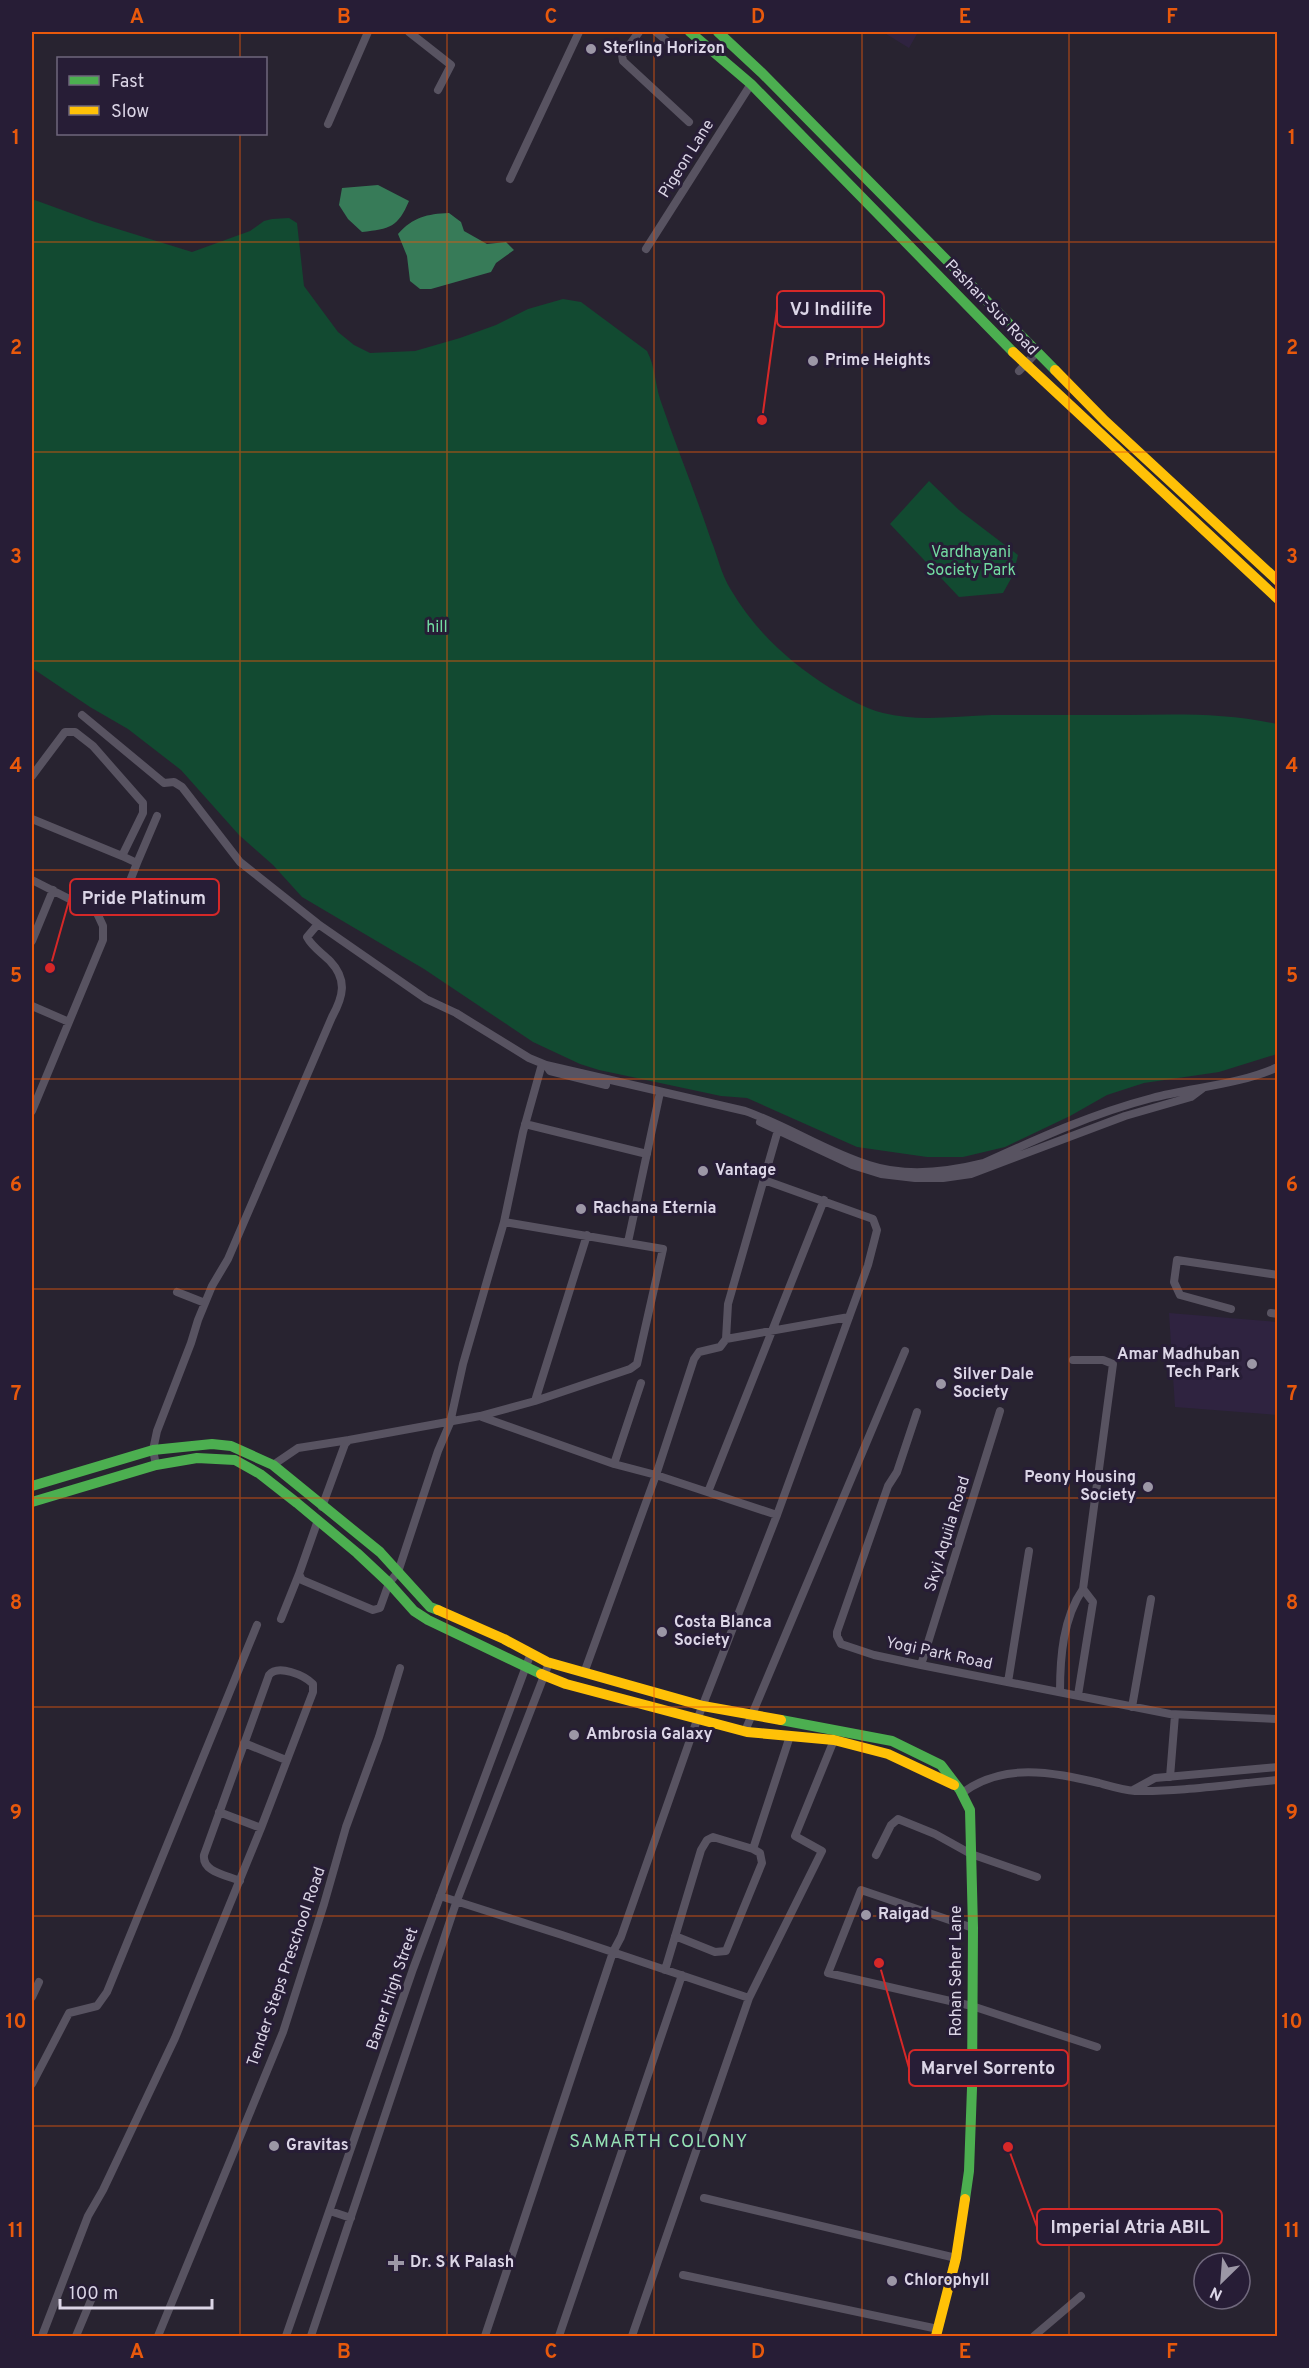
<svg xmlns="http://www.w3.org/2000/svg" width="1309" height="2368" font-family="Overpass,sans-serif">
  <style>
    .built { fill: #2f2340 }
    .green { fill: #124a31 }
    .water { fill: #377b58 }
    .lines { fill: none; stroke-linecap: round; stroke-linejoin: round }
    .street { stroke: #585361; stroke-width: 8 }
    .fast { stroke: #4caf50; stroke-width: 10 }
    .slow { stroke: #ffc107; stroke-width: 10 }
    .grid { fill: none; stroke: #e8590c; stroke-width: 1.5; stroke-opacity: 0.55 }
    .poi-dot { fill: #9c97a6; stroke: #271d36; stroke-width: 2 }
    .labels { text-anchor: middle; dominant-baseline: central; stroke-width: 6; stroke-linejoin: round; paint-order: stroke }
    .poi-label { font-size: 16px; font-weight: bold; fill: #dbd5e6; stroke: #271d36; text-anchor: start }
    .street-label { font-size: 16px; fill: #dbd5e6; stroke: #271d36 }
    .park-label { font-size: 16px; fill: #73dca2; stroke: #271d36 }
    .neighbourhood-label { font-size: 18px; letter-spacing: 1.5px; fill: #95e2b5; stroke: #271d36 }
    .leader { fill: none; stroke: #d62828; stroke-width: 2 }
    .callout-dot { fill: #d62828; stroke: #271d36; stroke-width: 2 }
    .callout { fill: #271d36; stroke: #d62828; stroke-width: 2 }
    .callout-label { font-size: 18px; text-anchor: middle; font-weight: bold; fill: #dbd5e6 }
    .neatline { fill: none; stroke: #e8590c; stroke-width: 2 }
    .grid-label { font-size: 20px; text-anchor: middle; font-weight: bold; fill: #e8590c }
  </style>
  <rect width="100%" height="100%" fill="#282330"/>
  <!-- built -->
  <path class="built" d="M883,32h35l-9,16z
    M1169,1313l108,9v93l-102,-8z"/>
  <!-- green -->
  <path class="green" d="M32,199l63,23 97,30 58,-21 14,-10 8,-2 17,-1 8,5 7,63 34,46 16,13 16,8 45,-2 45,-13 36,-13 32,-16 35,-10 18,3 66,49c8,15 8,32 13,48 16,47 35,93 51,141 7,17 10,34 20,50 25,42 58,72 99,98 17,10 34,20 53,25 35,9 73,3 109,2 45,0 91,0 136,0 50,-1 101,-2 149,9v330l-58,18 -75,11 -37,12 -37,21 -65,31 -42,10h-36l-70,-10 -110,-49 -26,-2 -122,-26 -19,-6 -47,-22 -109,-73 -122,-72 -29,-32 -34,-30 -58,-65 -53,-41 -38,-22 -58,-39z
    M929,481l30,29 59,45 -5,20 -10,18 -44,4 -69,-73z"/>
  <!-- water -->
  <path class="water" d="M378,185l31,16c-11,26 -19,28 -47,31l-14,-13 -9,-14 3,-17z
    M449,213l12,9 3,9 23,13 19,-2 8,8 -18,13 -5,9 -60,17h-11l-10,-8 -3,-25 -9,-22c15,-17 29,-20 51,-21z"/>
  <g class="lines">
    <!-- street -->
    <path class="street" d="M409,32l42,33 -13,25
      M639,32l-17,23 1,6 66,61
      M656,32l17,14
      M328,124l40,-92
      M510,179l69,-147
      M646,249l105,-165
      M1019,371l18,-19
      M82,715l82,68 10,-1 8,5 58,75 78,62 108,75 30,14 73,45 17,7 199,46c43,15 81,41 124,54 36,12 79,7 115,-2 55,-25 110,-50 168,-65 42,-11 86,-13 126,-31
      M32,776l33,-44h10l18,14 50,57v10l-21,43 -90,-37
      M122,856l15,7 -9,23
      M137,863l20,-47
      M32,880l65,33 6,13v14l-71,171
      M32,941l21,-51
      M32,1006l37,16
      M546,1065l4,6 56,14
      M760,1122l92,43 29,9 34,4h28l28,-4 154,-58 66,-19 12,-9
      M525,1124l122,30
      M628,1242l31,-145
      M177,1292l28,11
      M1231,1309l-51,-14 -6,-13 3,-22 101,15
      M1271,1313l7,1
      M726,1339l123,-22
      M641,1383l-27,81 42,11 38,-116 5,-7 21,-5 6,-8 2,-35 50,-174
      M535,1401l52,-166
      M917,1412l-20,60 -9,14 -51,146v4l4,8 33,11 47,10 249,49 108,5
      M482,1417l132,47
      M156,1465l-3,-15 4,-19 34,-88 7,-23 14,-34 16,-27 104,-242c11,-20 16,-37 -2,-56 -8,-8 -18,-14 -23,-24l11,-13
      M273,1465l25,-17 51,-8
      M708,1492l116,-292
      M322,1507l23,-63 4,-4 131,-24 55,-15 95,-32 7,-5 26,-115 -159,-27
      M318,1520l-19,54 3,6 71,30 7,-2 9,-25 9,-11 40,-121 12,-28 13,-59 41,-142 19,-90 19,-68
      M281,1619l18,-45
      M921,1665l79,-254
      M584,1673l72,-198 121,40 91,-250 9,-35 -4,-11 -109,-39
      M1008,1682l21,-131
      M1060,1692c0,-35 3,-74 23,-103l30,-225 -10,-4h-30
      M1078,1695l15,-93 -10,-13
      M1132,1707l19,-108
      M745,1731l160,-380
      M244,1743l42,17
      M1170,1777l5,-62
      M1133,1790l22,-12 123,-11
      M962,1793c42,-31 89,-21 137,-10 11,3 24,7 36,8 47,1 96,-7 143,-11
      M219,1812l42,16
      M876,1855l15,-30 7,-6 37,15 36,20 66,23
      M440,1896l122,39 187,63
      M973,1928l-112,-38 -33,83 144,33 125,41
      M675,1936l40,16 11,-1 36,-88 -2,-10 -7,-4
      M665,1970l36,-120 6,-10 6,-3 40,12 37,-113
      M32,1997l7,-15
      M32,2084l37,-71 28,-7 10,-14 150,-367
      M704,2198l252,60
      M330,2211l21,7
      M683,2275l255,54
      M42,2336l46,-120 15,-26 72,-152 86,-210 52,-136v-8c-9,-9 -35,-20 -44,-9l-65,180c-2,17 22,20 36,26
      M76,2336l18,-43
      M158,2336l125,-304 41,-128 22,-77 33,-90 21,-69
      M286,2336l127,-367 118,-316
      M311,2336l145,-433 93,-240
      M485,2336l128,-384 8,-15 76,-217 80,-205
      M559,2336l123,-361
      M632,2336l117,-338 73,-147 -27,-15 39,-96
      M1034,2336l47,-40"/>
    <!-- fast -->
    <path class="fast" d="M690,32l61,52 262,268
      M718,32l44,41 293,297
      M32,1486l121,-36 59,-6 19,2 42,19 107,87 50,55 8,3
      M32,1502l124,-37 41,-7 38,2 25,14 37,29 60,50 32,30 25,28 14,9 113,54
      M781,1720l111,21 49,24 19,25 10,20 3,118 -1,160 -3,83 -4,28"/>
    <!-- slow -->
    <path class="slow" d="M1013,352l265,247
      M1055,370l50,51 173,160
      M438,1610l66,29 43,23 156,44 78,14
      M541,1674l25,10 181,48 87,8 54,14 66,31
      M936,2336l20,-78 9,-59"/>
  </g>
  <!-- grid -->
  <path class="grid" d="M240,32v26M447,32v2304M654,32v2304M862,32v2304M1069,32v2304M240,134v2202M32,242h1246M32,452h1246M32,661h1246M32,870h1246M32,1079h1246M32,1289h1246M32,1498h1246M32,1707h1246M32,1916h1246M32,2126h1246"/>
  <!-- markers -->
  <g class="poi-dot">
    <circle cx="591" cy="49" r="6"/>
    <circle cx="813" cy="361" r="6"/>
    <circle cx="703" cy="1171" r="6"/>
    <circle cx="581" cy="1209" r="6"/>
    <circle cx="1252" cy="1364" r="6"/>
    <circle cx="941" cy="1384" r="6"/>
    <circle cx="1148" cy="1487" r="6"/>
    <circle cx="662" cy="1632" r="6"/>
    <circle cx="574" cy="1735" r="6"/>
    <circle cx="866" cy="1915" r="6"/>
    <circle cx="274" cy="2146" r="6"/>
    <path d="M393 2254h6v6h6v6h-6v6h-6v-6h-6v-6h6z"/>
    <circle cx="892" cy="2281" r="6"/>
  </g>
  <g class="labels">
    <!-- poi labels -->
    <g class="poi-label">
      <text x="603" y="49">Sterling Horizon</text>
      <text x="825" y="361">Prime Heights</text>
      <text x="715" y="1171">Vantage</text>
      <text x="593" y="1209">Rachana Eternia</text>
      <text x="1240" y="1355" text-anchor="end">Amar Madhuban<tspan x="1240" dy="18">Tech Park</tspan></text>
      <text x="953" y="1375">Silver Dale<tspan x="953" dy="18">Society</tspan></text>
      <text x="1136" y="1478" text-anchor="end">Peony Housing<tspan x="1136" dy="18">Society</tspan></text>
      <text x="674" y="1623">Costa Blanca<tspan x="674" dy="18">Society</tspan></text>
      <text x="586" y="1735">Ambrosia Galaxy</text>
      <text x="878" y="1915">Raigad</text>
      <text x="286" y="2146">Gravitas</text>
      <text x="410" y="2263">Dr. S K Palash</text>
      <text x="904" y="2281">Chlorophyll</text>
    </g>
    <!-- street labels -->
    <g class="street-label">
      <text transform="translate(687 159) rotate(-58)">Pigeon Lane</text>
      <text transform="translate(991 308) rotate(46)">Pashan-Sus Road</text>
      <text transform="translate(948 1534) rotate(-73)">Skyi Aquila Road</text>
      <text transform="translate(939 1654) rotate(12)">Yogi Park Road</text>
      <text transform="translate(287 1967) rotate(-71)">Tender Steps Preschool Road</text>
      <text transform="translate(957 1971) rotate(-90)">Rohan Seher Lane</text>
      <text transform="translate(393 1989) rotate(-71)">Baner High Street</text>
    </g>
    <!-- park labels -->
    <g class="park-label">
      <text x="971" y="553">Vardhayani<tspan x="971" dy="18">Society Park</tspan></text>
      <text x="437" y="628">hill</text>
    </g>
    <!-- neighbourhood labels -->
    <g class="neighbourhood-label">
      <text x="659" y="2142">SAMARTH COLONY</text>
    </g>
  </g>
  <!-- callouts -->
  <path class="leader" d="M762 420L777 309M50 968L70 897M879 1963L909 2068M1008 2147L1037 2227"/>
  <g class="callout-dot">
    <circle cx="762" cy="420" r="6"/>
    <circle cx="50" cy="968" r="6"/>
    <circle cx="879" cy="1963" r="6"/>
    <circle cx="1008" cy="2147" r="6"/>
  </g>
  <g class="callout">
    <rect x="777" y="291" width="107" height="36" rx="6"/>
    <rect x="70" y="879" width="149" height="36" rx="6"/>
    <rect x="909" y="2050" width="159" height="36" rx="6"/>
    <rect x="1037" y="2209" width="185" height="36" rx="6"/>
  </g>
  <g class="callout-label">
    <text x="831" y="315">VJ Indilife</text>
    <text x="144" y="904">Pride Platinum</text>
    <text x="988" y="2074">Marvel Sorrento</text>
    <text x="1130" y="2233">Imperial Atria ABIL</text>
  </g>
  <!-- border -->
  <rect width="1309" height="2368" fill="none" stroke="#271d36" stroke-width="66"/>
  <!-- legend -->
  <rect x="57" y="57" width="210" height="78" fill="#271d36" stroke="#6f677c" stroke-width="1.5"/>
  <rect x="69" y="76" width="30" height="9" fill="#4caf50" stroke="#6f677c" stroke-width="1.5"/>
  <text x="111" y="87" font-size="18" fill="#dbd5e6">Fast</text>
  <rect x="69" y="106" width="30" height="9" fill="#ffc107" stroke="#6f677c" stroke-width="1.5"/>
  <text x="111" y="117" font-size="18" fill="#dbd5e6">Slow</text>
  <!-- north arrow -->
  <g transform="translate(1222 2281) rotate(205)"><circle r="28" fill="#271d36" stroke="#6f677c" stroke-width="1.5"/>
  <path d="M0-4.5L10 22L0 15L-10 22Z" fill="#9c97a6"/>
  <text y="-9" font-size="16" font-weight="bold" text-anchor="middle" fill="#dbd5e6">N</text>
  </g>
  <!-- scale -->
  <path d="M60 2299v9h152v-9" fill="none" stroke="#dbd5e6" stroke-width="3"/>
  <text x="69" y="2299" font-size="18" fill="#dbd5e6" stroke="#271d36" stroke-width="4.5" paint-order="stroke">100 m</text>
  <rect x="33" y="33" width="1243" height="2302" class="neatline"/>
  <g class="grid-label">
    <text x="137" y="23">A</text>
    <text x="344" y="23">B</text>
    <text x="551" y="23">C</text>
    <text x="758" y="23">D</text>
    <text x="965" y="23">E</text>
    <text x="1172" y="23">F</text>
    <text x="16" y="144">1</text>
    <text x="1292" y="144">1</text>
    <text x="16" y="354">2</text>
    <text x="1292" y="354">2</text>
    <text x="16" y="563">3</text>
    <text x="1292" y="563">3</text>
    <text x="16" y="772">4</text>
    <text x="1292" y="772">4</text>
    <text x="16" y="982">5</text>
    <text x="1292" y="982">5</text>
    <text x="16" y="1191">6</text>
    <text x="1292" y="1191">6</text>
    <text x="16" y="1400">7</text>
    <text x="1292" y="1400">7</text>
    <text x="16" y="1609">8</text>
    <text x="1292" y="1609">8</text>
    <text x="16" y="1819">9</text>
    <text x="1292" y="1819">9</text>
    <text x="16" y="2028">10</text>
    <text x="1292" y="2028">10</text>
    <text x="16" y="2237">11</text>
    <text x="1292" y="2237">11</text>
    <text x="137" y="2358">A</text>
    <text x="344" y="2358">B</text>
    <text x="551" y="2358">C</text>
    <text x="758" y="2358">D</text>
    <text x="965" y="2358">E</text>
    <text x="1172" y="2358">F</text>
  </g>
</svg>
